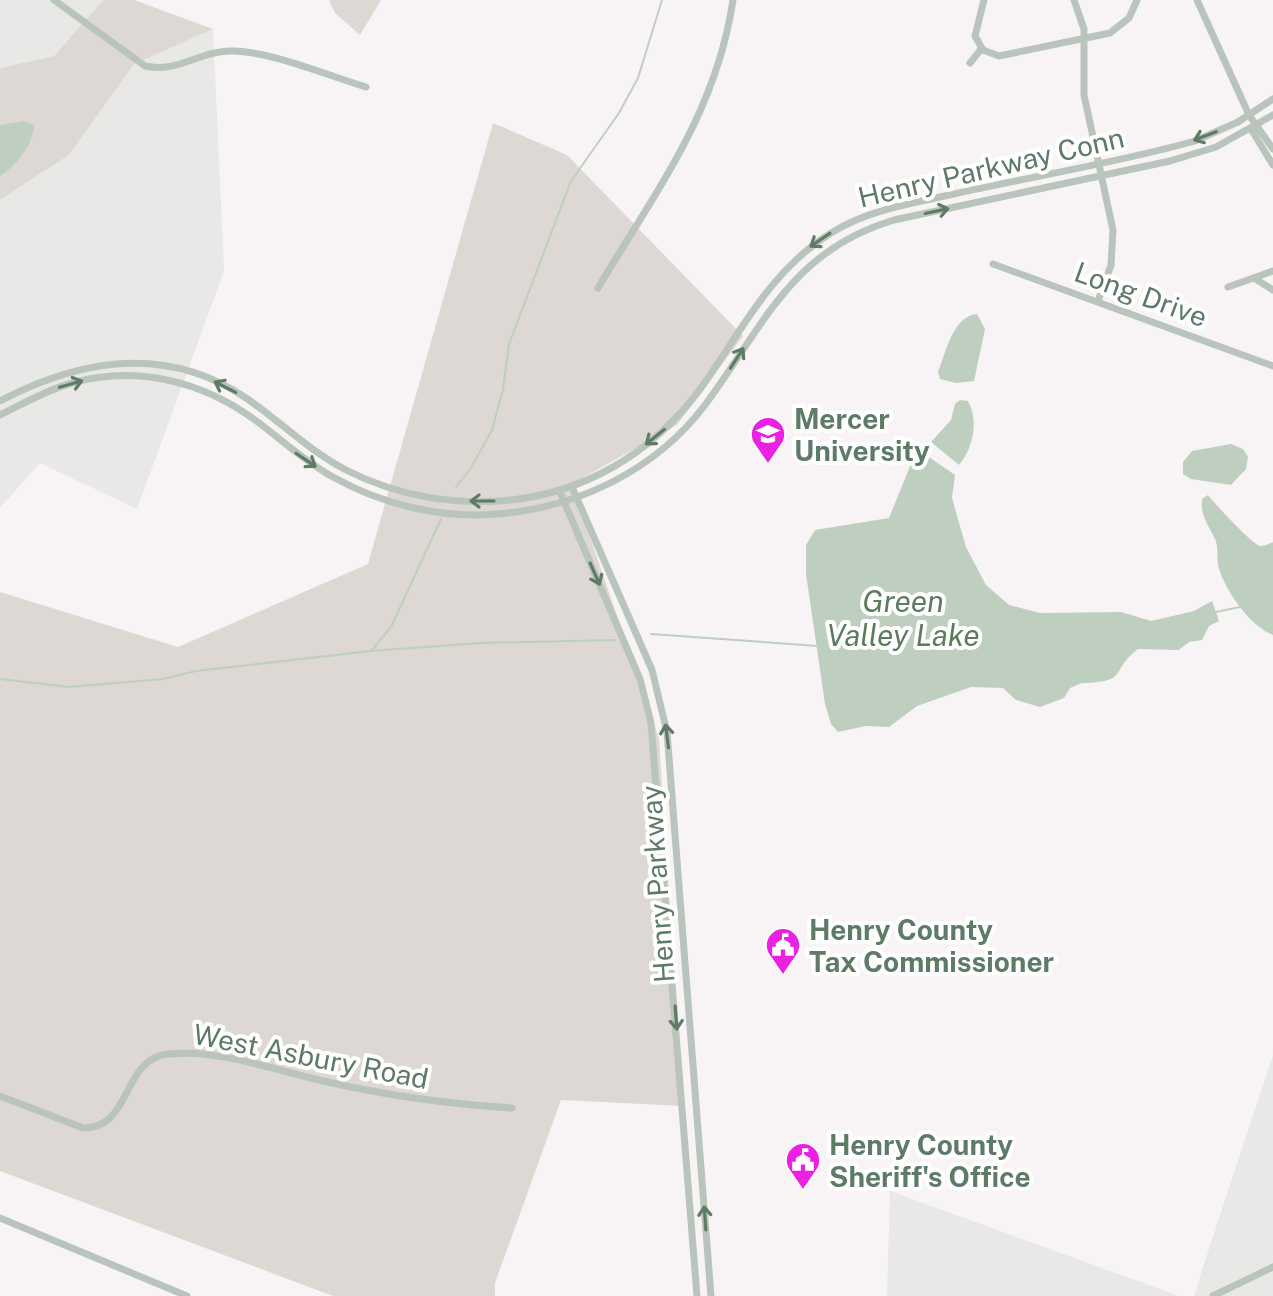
<svg xmlns="http://www.w3.org/2000/svg" width="1273" height="1296" font-family="'Public Sans',sans-serif">
  <style>
    .built { fill: #e8e8e6 }
    .green { fill: #ddd8d3 }
    .water { fill: #becfbf }
    .lines { fill: none; stroke-linecap: round; stroke-linejoin: round }
    .stream { stroke: #becfbf; stroke-width: 2 }
    .minor { stroke: #b9c4bc; stroke-width: 7 }
    .oneway { stroke: #5d7b65 }
    .labels { text-anchor: middle; dominant-baseline: central; stroke-width: 8; stroke-linejoin: round; paint-order: stroke }
    .street-label { font-size: 28px; fill: #5d7b65; stroke: #fff }
    .poi-label { font-size: 28px; font-weight: bold; fill: #5d7b65; stroke: #fff; text-anchor: start }
    .water-label { font-size: 30px; font-style: italic; fill: #5c7c5e; stroke: #fff }
  </style>
  <rect width="100%" height="100%" fill="#f8f4f5"/>
  <!-- built -->
  <path class="built" d="M0,0h103l-49,56 -54,12z
    M213,29l11,242 -87,238 -97,-46 -40,45v-308l69,-45 64,-91z
    M1273,1055v241h-79l9,-29z
    M890,1191l289,105h-292z"/>
  <!-- green -->
  <path class="green" d="M103,0h31l79,29 -79,35 -65,91 -69,45v-132l54,-12z
    M329,0h52l-21,35 -25,-22z
    M493,123l74,32 176,181 -66,89 -105,59 87,255 24,367 -122,-6 -66,183v13h-162l-333,-125v-579l178,55 190,-83z"/>
  <!-- water -->
  <path class="water" d="M24,121l10,4c0,19 -19,42 -34,51v-51z
    M977,314l8,15 -11,52 -18,2 -16,-4 -2,-7c8,-20 15,-56 39,-58z
    M960,400l8,1c11,20 5,48 -9,64l-28,-23 20,-22 4,-16z
    M1231,444l12,5 5,8 -2,12 -15,16 -40,-6 -8,-5v-12l9,-11z
    M920,451l35,24 -3,23 14,49 20,38 23,20 31,8 81,-1 30,9 43,-10 18,-10 7,20 -10,5 -7,14 -13,2 -10,8 -41,-1c-29,22 -8,33 -56,34l-12,5 -6,10 -24,9 -24,-7 -13,-12 -32,-1 -54,19 -28,21 -23,-1 -28,6 -7,-8 -6,-20 -19,-130v-29l9,-15 74,-12 26,-64z
    M1208,495c7,9 44,49 52,51 5,0 9,-2 13,-4v93c-23,-9 -46,-42 -54,-66 -3,-9 0,-22 -4,-30 -7,-15 -15,-23 -13,-40z"/>
  <g class="lines">
    <!-- stream -->
    <path class="stream" d="M456,487l15,-19 21,-38 11,-41 6,-45 62,-163 48,-68 19,-35 24,-78
      M1216,612l24,-5
      M651,634l167,12
      M372,650l19,-23 50,-108
      M0,679l69,8 94,-8 33,-8 175,-20 109,-8 135,-3"/>
    <!-- minor -->
    <path class="minor" d="M54,0l91,66c32,8 57,-17 90,-15 41,2 91,24 131,36
      M984,0l-9,36 8,14 16,6 111,-23 19,-15 8,-18
      M1074,0l10,29v66l29,135 -2,35 -13,36
      M1197,0l52,115 24,34
      M970,63l12,-15
      M1251,129l22,36
      M993,264l280,102
      M1254,278l19,12
      M1228,287l45,-16
      M598,288c57,-96 118,-174 135,-288
      M0,401c80,-42 166,-57 246,-3 34,23 63,53 100,72 53,27 114,37 173,29 79,-11 145,-56 189,-121 37,-54 66,-110 123,-145 37,-23 81,-30 123,-39 80,-18 162,-31 241,-53l43,-19 35,-23
      M0,415c23,-11 46,-25 72,-32 64,-18 130,-2 183,37 26,19 49,41 78,57 48,27 108,42 163,37 81,-6 159,-43 209,-109 59,-79 85,-154 189,-185l276,-59 46,-14 57,-32
      M572,487l80,183 15,62 44,564
      M559,490l81,189 11,44 46,573
      M0,1096l83,32c49,1 38,-69 85,-74 51,-5 102,15 151,26 64,15 128,24 193,28
      M0,1218l187,78
      M1213,1296l60,-29"/>
  </g>
  <!-- one-way arrows -->
  <defs><path id="oneway-shaft" d="M-6 0H5M1.5-3L5.5 0L1.5 3" fill="none" stroke-width="1.6" stroke-linecap="round" stroke-linejoin="round" transform="scale(2)"/></defs>
  <g class="oneway">
    <use href="#oneway-shaft" transform="translate(1205 136) rotate(159)"/>
    <use href="#oneway-shaft" transform="translate(937 211) rotate(-12)"/>
    <use href="#oneway-shaft" transform="translate(820 240) rotate(146)"/>
    <use href="#oneway-shaft" transform="translate(737 358) rotate(-57)"/>
    <use href="#oneway-shaft" transform="translate(71 384) rotate(-16)"/>
    <use href="#oneway-shaft" transform="translate(225 387) rotate(-153)"/>
    <use href="#oneway-shaft" transform="translate(655 437) rotate(141)"/>
    <use href="#oneway-shaft" transform="translate(306 460) rotate(34)"/>
    <use href="#oneway-shaft" transform="translate(482 501) rotate(180)"/>
    <use href="#oneway-shaft" transform="translate(595 574) rotate(66)"/>
    <use href="#oneway-shaft" transform="translate(667 736) rotate(-97)"/>
    <use href="#oneway-shaft" transform="translate(676 1018) rotate(86)"/>
    <use href="#oneway-shaft" transform="translate(705 1218) rotate(-94)"/>
  </g>
  <!-- icons -->
  <defs>
    <g id="university-pin" transform="scale(1.8)"><path d="M0 17L-7.5 6A9.5 9.5 0 1 1 7.5 6Z" fill="#ec20e3" stroke="#fff"/><path d="M0-5L7-2L0 1L-7-2ZM-4 1L0 2.5L4 1V4Q0 6-4 4Z" fill="#fff"/></g>
    <g id="civic-pin" transform="scale(1.8)"><path d="M0 17L-7.5 6A9.5 9.5 0 1 1 7.5 6Z" fill="#ec20e3" stroke="#fff"/><path d="M-.6-6.5H3V-4.5H.6V-3L4-1V1h2V6H-6V1h2V-1L-.6-3ZM-1.2 2.5V6h2.4V2.5Z" fill="#fff"/></g>
  </defs>
  <g fill-rule="evenodd">
    <use href="#university-pin" x="768" y="434"/>
    <use href="#civic-pin" x="783" y="945"/>
    <use href="#civic-pin" x="803" y="1160"/>
  </g>
  <g class="labels">
    <!-- street labels -->
    <g class="street-label">
      <text transform="translate(991 167) rotate(-13)">Henry Parkway Conn</text>
      <text transform="translate(1141 294) rotate(20)">Long Drive</text>
      <text transform="translate(657 884) rotate(-94)">Henry Parkway</text>
      <text transform="translate(311 1056) rotate(11)">West Asbury Road</text>
    </g>
    <!-- poi labels -->
    <g class="poi-label">
      <text x="794" y="418">Mercer<tspan x="794" dy="32">University</tspan></text>
      <text x="809" y="929">Henry County<tspan x="809" dy="32">Tax Commissioner</tspan></text>
      <text x="829" y="1144">Henry County<tspan x="829" dy="32">Sheriff's Office</tspan></text>
    </g>
    <!-- water labels -->
    <g class="water-label">
      <text x="903" y="601">Green<tspan x="903" dy="34">Valley Lake</tspan></text>
    </g>
  </g>
</svg>
